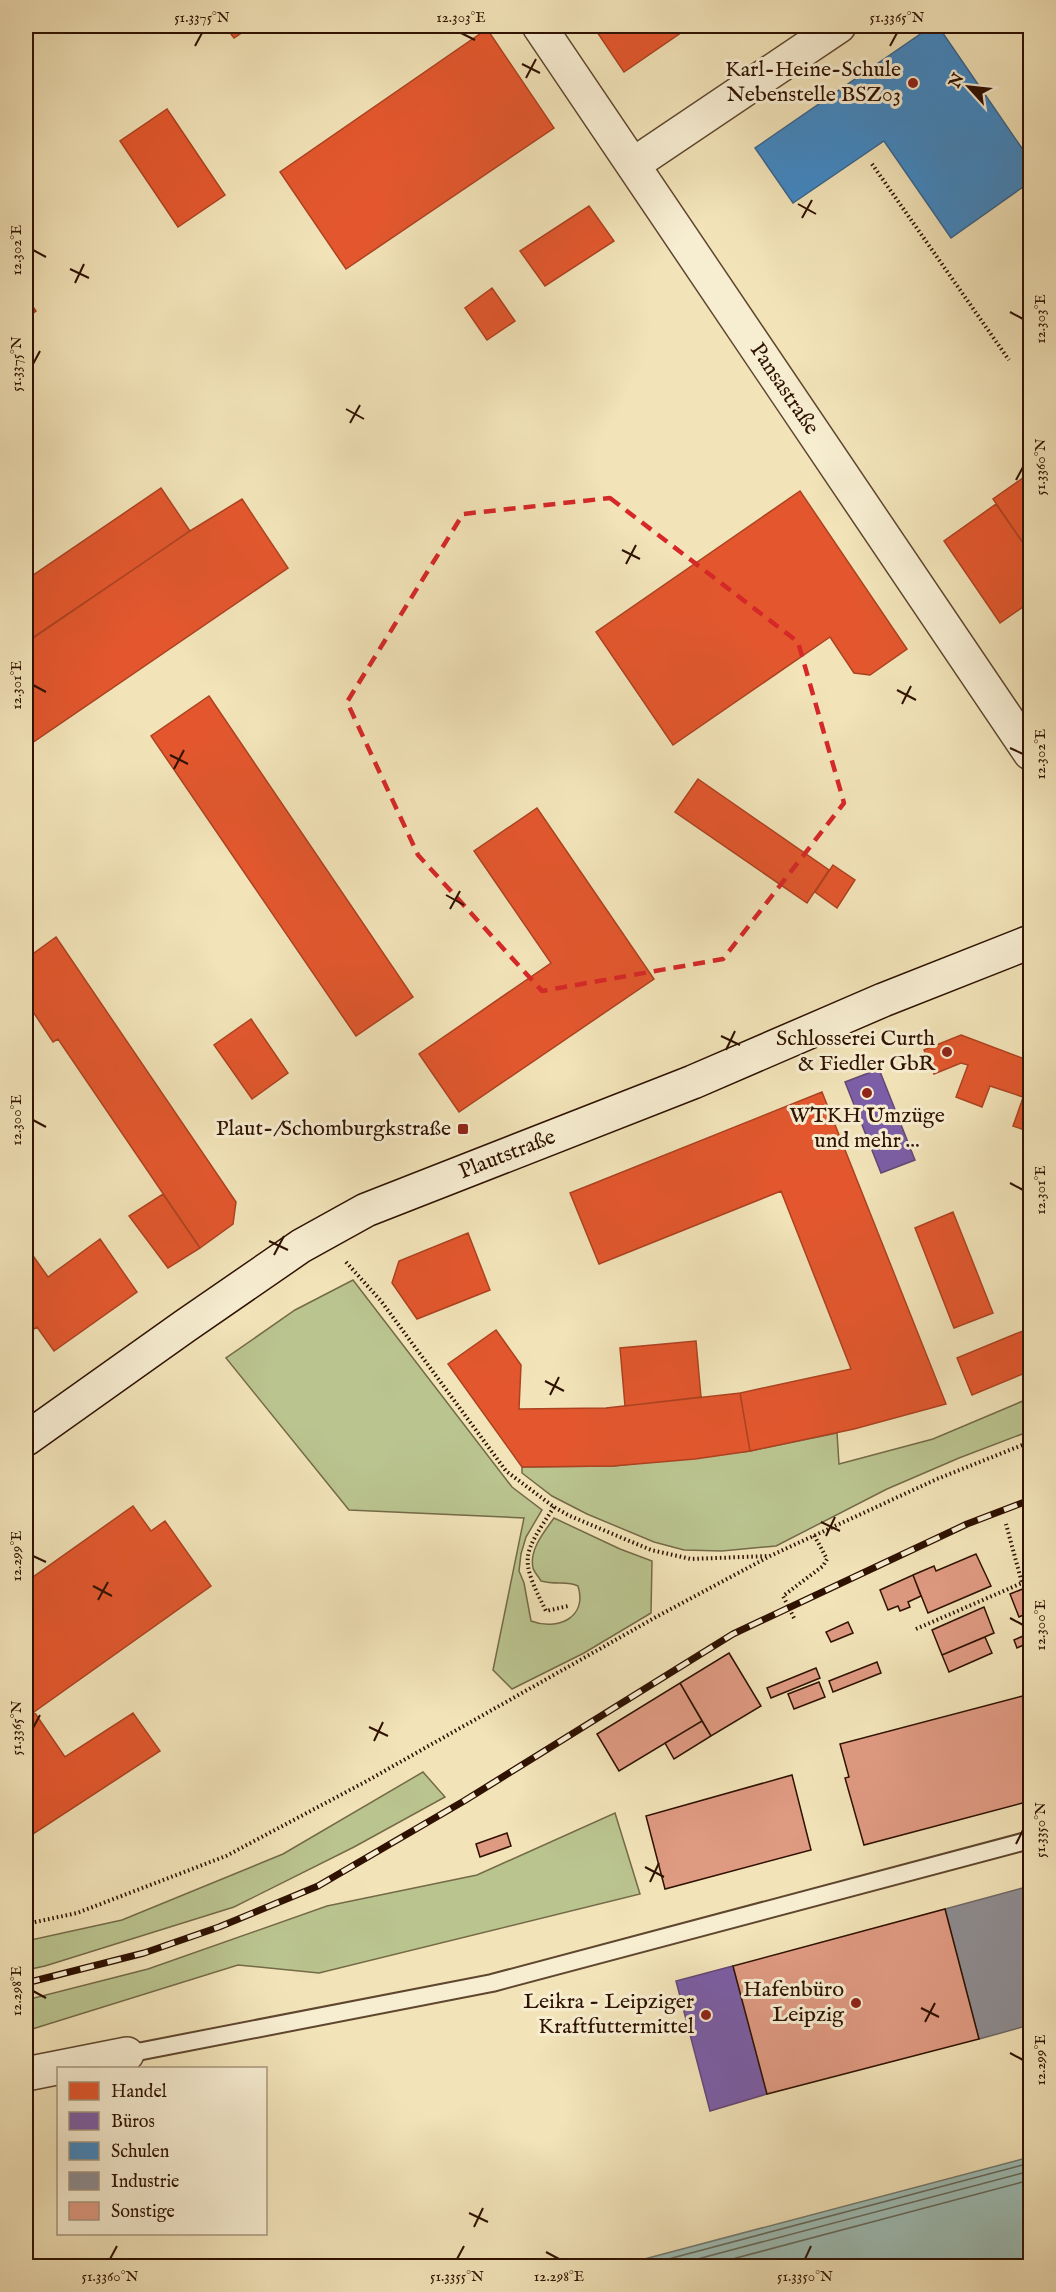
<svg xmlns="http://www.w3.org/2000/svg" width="1056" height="2292" font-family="'IM FELL English',serif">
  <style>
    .green { fill: #bac48f; stroke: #746a48; stroke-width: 1.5 }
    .water { fill: #9cbdb6; stroke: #70786d; stroke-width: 1.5 }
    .shops { fill: #e4572e; stroke: #ad4220; stroke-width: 1.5 }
    .offices { fill: #7b5ea7; stroke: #644775; stroke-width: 1.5 }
    .schools { fill: #3f88c5; stroke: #3a648a; stroke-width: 1.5 }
    .industry { fill: #8d8d92; stroke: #706866; stroke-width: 1.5 }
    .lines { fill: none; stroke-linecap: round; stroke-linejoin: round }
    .shore { stroke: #65675b; stroke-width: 1.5 }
    .building { fill: #df9a82; stroke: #2e1100; stroke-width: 1.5 }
    .service-casing { stroke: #5f462e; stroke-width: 20 }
    .minor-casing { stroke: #5f462e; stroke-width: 36 }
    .secondary-casing { stroke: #2e1100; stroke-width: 36 }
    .path { stroke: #2e1100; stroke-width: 4; stroke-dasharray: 1.5 3; stroke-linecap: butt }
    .service { stroke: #f7edd1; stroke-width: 16 }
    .minor { stroke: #f7edd1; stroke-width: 33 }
    .secondary { stroke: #f7edd1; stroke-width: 33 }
    .rail-casing { stroke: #2e1100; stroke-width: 7 }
    .rail { stroke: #f7edd1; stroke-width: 4.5; stroke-dasharray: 14; stroke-linecap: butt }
    .marked { fill: none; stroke: #d62828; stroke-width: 4.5; stroke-dasharray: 12 8; stroke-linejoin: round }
    .ticks { fill: none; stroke: #2e1100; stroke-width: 2 }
    .poi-dot { fill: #8f2418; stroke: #f7edd1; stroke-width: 2 }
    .labels { text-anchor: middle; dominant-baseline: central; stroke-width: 6; stroke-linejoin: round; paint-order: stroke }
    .poi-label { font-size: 22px; fill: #2e1100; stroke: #f7edd1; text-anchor: end }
    .street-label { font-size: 22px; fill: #2e1100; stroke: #f7edd1 }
    .neatline { fill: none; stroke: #2e1100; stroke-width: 2 }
    .ticks-label { font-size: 15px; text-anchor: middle; fill: #2e1100 }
  </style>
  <rect width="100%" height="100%" fill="#f2e3b8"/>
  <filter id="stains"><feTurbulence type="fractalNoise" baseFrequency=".00333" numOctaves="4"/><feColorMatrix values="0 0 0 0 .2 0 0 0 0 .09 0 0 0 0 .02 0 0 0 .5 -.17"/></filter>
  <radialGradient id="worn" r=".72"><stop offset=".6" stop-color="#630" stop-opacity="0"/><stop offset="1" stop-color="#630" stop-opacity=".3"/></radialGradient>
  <!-- green -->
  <path class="green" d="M353,1280l159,207 30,23 -16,27 -5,17 -2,17 5,12 7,38c26,10 57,-3 47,-35 -10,-5 -23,-1 -37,-5 -2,-4 -7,-9 -8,-13 -4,-18 11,-36 21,-50l66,31 32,12 -1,52 -67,40 -72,36 -19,-19 31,-152 -175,-8 -123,-152 69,-48z
    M1030,1398v33l-71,27 -72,31 -111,57 -54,5 -38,-1 -30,-8 -67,-28 -35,-18 -30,-23v-6l91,-1 137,-15 87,-18 2,31 94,-25z
    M423,1772l22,25 -91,50 -120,60 -189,59 -19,4v-29l96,-21 161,-66z
    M615,1813l25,81 -321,79 -81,-8 -212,66v-31l122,-31 179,-63 150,-31z"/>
  <!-- water -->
  <path class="water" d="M1030,2157v109h-412z"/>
  <!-- shops -->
  <path class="shops" d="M225,26h27l-18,12z
    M593,26h84l5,6 -58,40z
    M487,29l67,99 -208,141 -66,-97z
    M167,109l58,86 -47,32 -58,-86z
    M589,206l25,35 -69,45 -25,-35z
    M492,288l23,33 -28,19 -22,-32z
    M26,297l10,14 -10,7z
    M1030,473v80l-37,-54z
    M161,488l29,43 -164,111v-62z
    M800,491l107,158 -37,26 -16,-2 -24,-36 -157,108 -77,-113z
    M242,499l46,69 -262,179v-104l164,-112z
    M996,504l34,49v49l-30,21 -56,-82z
    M209,696l204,301 -57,39 -205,-300z
    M698,779l131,91 -22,33 -132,-91z
    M537,808l117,171 -195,133 -40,-58 132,-91 -77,-112z
    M833,865l22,15 -18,28 -22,-16z
    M56,937l180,265 -3,22 -33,24 -142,-209 -5,3 -27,-41v-42z
    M251,1019l37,54 -36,26 -38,-54z
    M961,1035l69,26v17l-7,19 -33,-11 -8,21 -26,-10 12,-32 -7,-2 -27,11 -10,-24z
    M1030,1078v54l-17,-6z
    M822,1092l124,312 -92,25 -104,22 -10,-58 111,-24 -70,-178 -182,73 -29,-71z
    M163,1194l37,54 -32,20 -39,-52z
    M953,1212l40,101 -39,15 -39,-100z
    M468,1233l22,57 -73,29 -25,-36 7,-22z
    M100,1239l37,53 -83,59 -17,-24 -11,7v-71l8,-6 14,20z
    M1030,1328v43l-58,24 -15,-37z
    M496,1330l25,35 -2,44 87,-1 134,-15 10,58 -55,8 -82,7 -91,1 -74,-103z
    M696,1341l5,56 -76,9 -5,-58z
    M133,1506l18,25 14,-10 46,65 -177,126 -8,-12v-118z
    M26,1700l39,57 68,-44 27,38 -130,85 -4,-6z"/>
  <!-- offices -->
  <path class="offices" d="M879,1069l36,91 -34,13 -36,-91z
    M733,1966l34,128 -57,17 -34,-130z"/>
  <!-- schools -->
  <path class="schools" d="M932,26h6l92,134v22l-79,56 -67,-97 -91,62 -38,-55z"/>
  <!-- industry -->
  <path class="industry" d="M1030,1886v139l-51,14 -34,-130z"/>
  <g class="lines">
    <!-- shore -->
    <path class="shore" d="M642,2266l388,-103
      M671,2266l359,-95
      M706,2266l324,-86"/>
  </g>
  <!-- building -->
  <path class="building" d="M976,1554l15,32 -63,27 -15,-38 21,-9 2,5z
    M913,1575l8,21 -13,6 2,5 -10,4 -2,-5 -10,4 -8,-20z
    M1030,1586v26l-11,5 -9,-23z
    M984,1607l10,26 -52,22 -10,-25z
    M848,1622l5,11 -22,9 -5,-10z
    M1030,1633v9l-13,6 -3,-8z
    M985,1637l7,16 -43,19 -7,-17z
    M729,1653l32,53 -50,30 -31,-53z
    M877,1662l4,11 -48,19 -4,-11z
    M816,1668l4,10 -49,20 -4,-10z
    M819,1682l6,15 -31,12 -6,-15z
    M680,1683l22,38 -83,50 -22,-37z
    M1030,1694v107l-166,44 -19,-67 4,-1 -9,-33z
    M702,1721l9,15 -37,23 -9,-16z
    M792,1775l19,75 -146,39 -19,-73z
    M507,1833l4,13 -31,11 -4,-13z
    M945,1909l34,130 -212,55 -34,-128z"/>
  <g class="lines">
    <!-- service casing -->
    <g class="service-casing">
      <path id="service" d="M127,2054l365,-71 538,-143"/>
    </g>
    <!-- minor casing -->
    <g class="minor-casing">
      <g id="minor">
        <path id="s1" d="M539,26l491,727"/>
        <path d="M634,164l205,-138"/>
        <path d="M26,2074l101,-20"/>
      </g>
    </g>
    <!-- secondary casing -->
    <g class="secondary-casing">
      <g id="secondary">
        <path id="s2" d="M26,1439l159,-113 116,-80 65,-36 327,-128 190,-82 147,-58"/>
      </g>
    </g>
    <!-- path -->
    <path class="path" d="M872,164l137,196
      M346,1262l35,39 125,170 48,36 16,9 81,34 40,9 77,-3
      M554,1507c-32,49 -35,50 -8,104l22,-5
      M1022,1583l8,-3
      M794,1618l-11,-22 40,-30 4,-7 -13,-24
      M916,1629l106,-46 -16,-59
      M26,1924l51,-11 149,-57 139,-74 291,-165 114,-61 167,-77 93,-37"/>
    <!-- service -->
    <use href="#service" class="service"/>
    <!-- minor -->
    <use href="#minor" class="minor"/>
    <!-- secondary -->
    <use href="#secondary" class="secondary"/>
    <!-- rail casing -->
    <g class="rail-casing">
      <path id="rail" d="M26,1983l118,-30 75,-26 99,-41 146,-85 269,-167 234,-110 63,-24"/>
    </g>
    <!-- rail -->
    <use href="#rail" class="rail"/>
  </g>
  <!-- marked area -->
  <path class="marked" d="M610,498l188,144 46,161 -121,156 -181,32 -124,-136 -71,-153 116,-188z"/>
  <!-- ticks -->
  <path class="ticks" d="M461,33l14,7M195,46l7,-13M890,46l7,-13M522,64l18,9M526,78l10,-19M798,204l18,10M802,218l10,-18M33,250l13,7M70,269l19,9M75,283l9,-19M1010,312l13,7M33,364l7,-13M346,409l18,10M350,423l10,-18M1016,480l7,-13M622,550l18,9M626,564l10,-19M33,685l13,7M897,690l19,10M902,704l9,-18M1010,748l13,6M170,755l18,9M174,769l10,-19M446,895l18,10M450,909l10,-18M721,1036l19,9M726,1050l9,-19M33,1120l13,7M1010,1183l13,7M269,1241l19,9M274,1255l10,-19M545,1381l19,10M550,1395l9,-18M821,1522l19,9M826,1536l9,-19M33,1556l13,6M93,1586l19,10M98,1600l10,-18M1010,1618l13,7M369,1727l19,9M33,1728l7,-13M374,1741l9,-19M1016,1844l7,-14M645,1867l19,10M650,1882l9,-19M33,1991l13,7M921,2008l18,9M925,2022l10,-19M1010,2053l13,7M469,2213l19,9M474,2227l9,-19M546,2252l13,7M110,2259l7,-13M457,2259l7,-13M805,2259l6,-13"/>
  <!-- markers -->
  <g class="poi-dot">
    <circle cx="913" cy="83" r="6"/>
    <circle cx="947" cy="1052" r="6"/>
    <circle cx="867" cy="1093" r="6"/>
    <rect x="457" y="1123" width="12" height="12" rx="3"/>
    <circle cx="856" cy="2003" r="6"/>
    <circle cx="706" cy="2015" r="6"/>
  </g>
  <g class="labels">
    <!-- poi labels -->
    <g class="poi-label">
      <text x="901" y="70">Karl-Heine-Schule<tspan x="901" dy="25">Nebenstelle BSZ03</tspan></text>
      <text x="935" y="1039">Schlosserei Curth<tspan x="935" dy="25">&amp; Fiedler GbR</tspan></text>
      <text x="867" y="1116" text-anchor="middle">WTKH Umzüge<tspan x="867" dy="25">und mehr ...</tspan></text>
      <text x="451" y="1129">Plaut-/Schomburgkstraße</text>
      <text x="844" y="1990">Hafenbüro<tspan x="844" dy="25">Leipzig</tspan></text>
      <text x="694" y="2002">Leikra - Leipziger<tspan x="694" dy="25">Kraftfuttermittel</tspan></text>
    </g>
    <!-- street labels -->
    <g class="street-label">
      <text stroke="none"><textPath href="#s1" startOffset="438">Pansastraße</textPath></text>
      <text stroke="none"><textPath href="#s2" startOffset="562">Plautstraße</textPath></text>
    </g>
  </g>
  <!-- margin -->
  <rect width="1056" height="2292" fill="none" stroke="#f2e3b8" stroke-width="66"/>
  <!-- legend -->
  <rect x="57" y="2067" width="210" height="168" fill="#f7edd1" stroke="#a7957d" stroke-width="1.5"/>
  <rect x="69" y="2082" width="30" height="18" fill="#e4572e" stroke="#a7957d" stroke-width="1.5"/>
  <text x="111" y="2097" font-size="18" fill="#2e1100">Handel</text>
  <rect x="69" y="2112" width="30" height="18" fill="#7b5ea7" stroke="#a7957d" stroke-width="1.5"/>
  <text x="111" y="2127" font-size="18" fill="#2e1100">Büros</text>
  <rect x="69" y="2142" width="30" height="18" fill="#3f88c5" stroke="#a7957d" stroke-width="1.5"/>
  <text x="111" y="2157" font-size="18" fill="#2e1100">Schulen</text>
  <rect x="69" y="2172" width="30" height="18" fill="#8d8d92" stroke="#a7957d" stroke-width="1.5"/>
  <text x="111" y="2187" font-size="18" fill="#2e1100">Industrie</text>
  <rect x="69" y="2202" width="30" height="18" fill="#df9a82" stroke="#a7957d" stroke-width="1.5"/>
  <text x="111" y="2217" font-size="18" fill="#2e1100">Sonstige</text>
  <!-- north arrow -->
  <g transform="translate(969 87) rotate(297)" stroke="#f7edd1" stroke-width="4.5" paint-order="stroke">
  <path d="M0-4.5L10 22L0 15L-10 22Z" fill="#2e1100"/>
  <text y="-9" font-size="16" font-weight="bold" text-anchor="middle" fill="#2e1100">N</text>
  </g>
  <rect x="33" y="33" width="990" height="2226" class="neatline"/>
  <g class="ticks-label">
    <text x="202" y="22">51.3375°N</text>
    <text x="461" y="22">12.303°E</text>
    <text x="897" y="22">51.3365°N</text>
    <text transform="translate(16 250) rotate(-90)" y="5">12.302°E</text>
    <text transform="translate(1040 319) rotate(-90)" y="5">12.303°E</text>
    <text transform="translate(16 364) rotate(-90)" y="5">51.3375°N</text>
    <text transform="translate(1040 467) rotate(-90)" y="5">51.3360°N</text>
    <text transform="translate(16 685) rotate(-90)" y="5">12.301°E</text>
    <text transform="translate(1040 754) rotate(-90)" y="5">12.302°E</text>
    <text transform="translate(16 1120) rotate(-90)" y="5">12.300°E</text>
    <text transform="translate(1040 1190) rotate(-90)" y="5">12.301°E</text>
    <text transform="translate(16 1556) rotate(-90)" y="5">12.299°E</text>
    <text transform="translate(1040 1625) rotate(-90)" y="5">12.300°E</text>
    <text transform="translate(16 1728) rotate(-90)" y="5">51.3365°N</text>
    <text transform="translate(1040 1830) rotate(-90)" y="5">51.3350°N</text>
    <text transform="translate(16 1991) rotate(-90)" y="5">12.298°E</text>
    <text transform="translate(1040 2060) rotate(-90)" y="5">12.299°E</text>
    <text x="110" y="2281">51.3360°N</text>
    <text x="457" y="2281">51.3355°N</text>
    <text x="559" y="2281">12.298°E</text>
    <text x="805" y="2281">51.3350°N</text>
  </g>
  <rect width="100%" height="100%" filter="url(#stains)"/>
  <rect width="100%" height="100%" fill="url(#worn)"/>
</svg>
